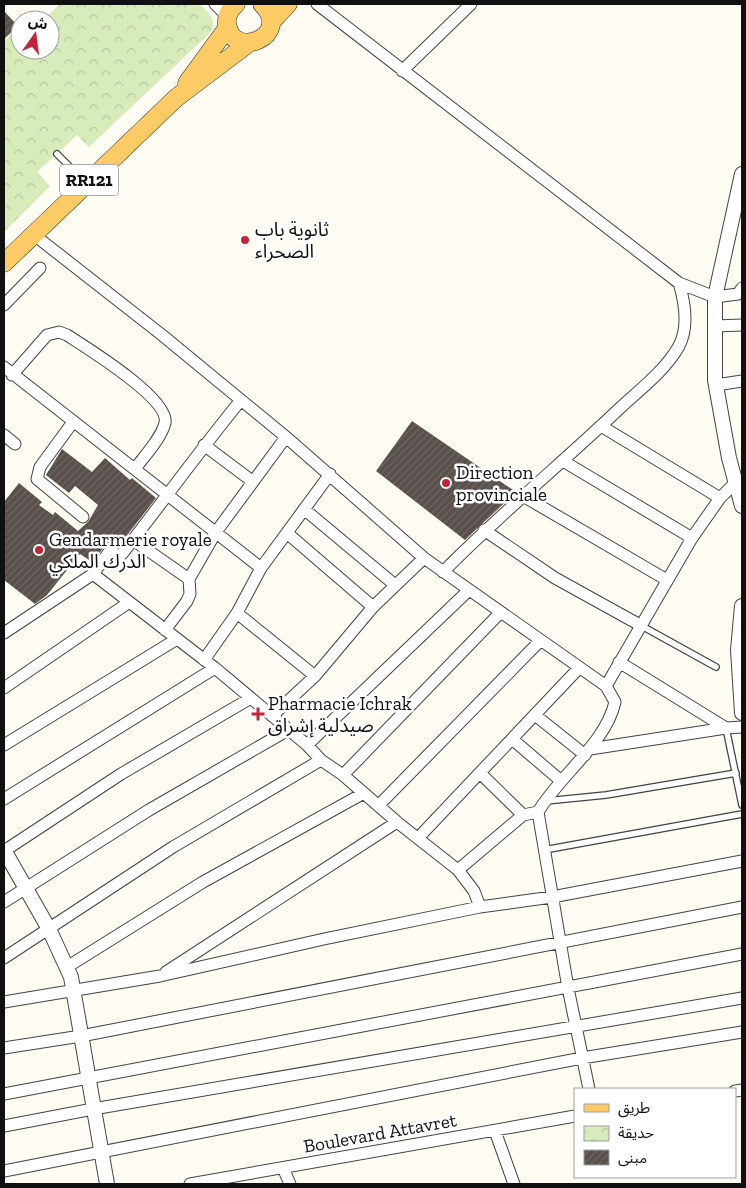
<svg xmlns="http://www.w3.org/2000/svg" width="746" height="1188" font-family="'Zilla Slab','Noto Sans Arabic',serif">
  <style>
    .park { fill: url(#park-crowns) }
    .building { fill: url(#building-hatch) }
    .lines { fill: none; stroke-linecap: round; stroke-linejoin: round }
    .service-casing { stroke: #434343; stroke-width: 8 }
    .minor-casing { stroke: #434343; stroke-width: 13 }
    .tertiary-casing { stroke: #434343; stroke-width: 16 }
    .primary-casing { stroke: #212121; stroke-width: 19 }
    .service { stroke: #fff; stroke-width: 5.5 }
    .minor { stroke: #fff; stroke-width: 11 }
    .tertiary { stroke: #fff; stroke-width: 14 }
    .primary { stroke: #fccb66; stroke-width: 18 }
    .poi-dot { fill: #c52338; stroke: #fff; stroke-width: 2 }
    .labels { text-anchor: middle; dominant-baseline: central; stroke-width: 5; stroke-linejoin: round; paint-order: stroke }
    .shield { fill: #fff; stroke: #585858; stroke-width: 1 }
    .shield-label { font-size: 18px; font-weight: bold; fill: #101010 }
    .poi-label { font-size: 19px; fill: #101010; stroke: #fff; text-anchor: start }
    .street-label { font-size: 19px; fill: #101010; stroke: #fff }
  </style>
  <defs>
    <pattern id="park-crowns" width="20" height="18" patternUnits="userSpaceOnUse" patternTransform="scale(1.25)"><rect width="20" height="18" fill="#d8ebba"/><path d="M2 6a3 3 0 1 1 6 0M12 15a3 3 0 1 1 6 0" fill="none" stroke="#b8c89f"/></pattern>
    <pattern id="building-hatch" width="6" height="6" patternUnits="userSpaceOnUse" patternTransform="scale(1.25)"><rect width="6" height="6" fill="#59504c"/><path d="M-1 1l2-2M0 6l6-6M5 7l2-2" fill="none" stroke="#6c6561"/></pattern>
  </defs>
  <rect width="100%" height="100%" fill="#fffcf3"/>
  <!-- park -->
  <path class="park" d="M60,4h139c9,8 17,14 13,27l-123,116 -12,-12 -40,37 13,14 -46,46v-191l16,-15v24h30v-30h-7z"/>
  <!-- building -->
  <path class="building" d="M4,11l14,15 -14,13z
    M412,421l104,71 -51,48 -89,-69z
    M62,449l30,23 13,-14 25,22 2,-2 24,20 -38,49 -13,-1 -13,16 -12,-8 -33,41 -12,9 -31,-24v-78l15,-19 23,19 -3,3 14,10 2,-3 23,19 10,-9 10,-17 -23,-19 -6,7 -23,-18z"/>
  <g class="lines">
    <!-- service casing -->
    <g class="service-casing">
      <path id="service" d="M57,154l29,29
        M640,625l76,42
        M726,728l16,77
        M546,801l60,-6 130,-22
        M544,850l198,-36"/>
    </g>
    <!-- minor casing -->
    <g class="minor-casing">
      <path id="minor" d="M215,4l13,13
        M317,4l362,279c6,20 10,44 0,63 -14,25 -40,44 -60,63 -58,55 -120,106 -176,163
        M402,71l69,-67
        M33,234l129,101 124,102 138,121 182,128 9,16c-9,41 -56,74 -77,110l30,176 21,101
        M679,283l36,14 23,-3 4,-6
        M4,305l36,-37
        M715,326l27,-1
        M4,367l257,201
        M12,375l35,-40 12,-3 8,3c20,13 103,64 98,88 -4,16 -21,33 -30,46
        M716,385l26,-4
        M73,422l-33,45 -3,12 46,38
        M601,426l119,72
        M4,435l11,9
        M204,445l48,36
        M563,461l129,77
        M523,496l144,84
        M304,509l91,76
        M484,530l71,48 85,47
        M287,533l86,74
        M133,540l56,39
        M93,574l122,94 92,77 14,15 22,15 54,47 61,48 16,21 6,16
        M237,613l78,63
        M165,630l22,-29 3,-7 -1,-15 27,-47 70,-95
        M4,633l89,-59 16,-22h3l7,4 3,-2c40,-51 78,-104 119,-154
        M204,660l33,-47 24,-45 69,-94
        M619,662l107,66 16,-1
        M606,686l86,-148 28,-40 16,-16
        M4,688l124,-85
        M535,715l50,40
        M272,716l43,-40 58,-69 51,-49
        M512,739l48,41
        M4,745l173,-106
        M307,745l161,-154
        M590,749l136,-21
        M480,773l43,42
        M343,775l157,-162
        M4,799l211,-131
        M379,805l161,-164
        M419,837l160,-169
        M4,851l117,-77 130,-76
        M458,870l65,-55 15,-3
        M4,902l145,-92 139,-80
        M4,958l169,-111 148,-87
        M67,967l136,-85 161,-89
        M166,972l231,-150
        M4,1002l156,-26 164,-37 156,-32 72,-10 190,-36
        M4,1048l77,-12 661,-129
        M735,1091l7,-1
        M4,1094l738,-140
        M4,1126l89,-17 649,-111
        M495,1131l19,53
        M283,1168l7,16
        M4,1171l578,-113 160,-26
        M190,1184l385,-68"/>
    </g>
    <!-- tertiary casing -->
    <g class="tertiary-casing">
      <path id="tertiary" d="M742,174l-27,123v83l14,78 13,48
        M742,606l-4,44 4,63
        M4,850l45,79 22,48 36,207"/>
    </g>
    <!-- primary casing -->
    <g class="primary-casing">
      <path id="primary" d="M236,4c-6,5 -10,12 -9,20 5,37 67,12 35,-20
        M271,22l17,-18
        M187,83l41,-56
        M4,263l172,-165 73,-55"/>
    </g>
    <!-- service -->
    <use href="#service" class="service"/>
    <!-- minor -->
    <use href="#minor" class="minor"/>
    <!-- tertiary -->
    <use href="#tertiary" class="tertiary"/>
    <!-- primary -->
    <use href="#primary" class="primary"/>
  </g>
  <!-- markers -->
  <g class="poi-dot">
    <circle cx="245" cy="240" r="5"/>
    <circle cx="446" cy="483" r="5"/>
    <circle cx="39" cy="550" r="5"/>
    <path d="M255.5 706.5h5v5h5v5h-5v5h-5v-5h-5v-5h5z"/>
  </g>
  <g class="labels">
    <!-- shield labels -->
    <rect class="shield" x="60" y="164.5" width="58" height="31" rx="4"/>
    <g class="shield-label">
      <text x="89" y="180">RR121</text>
    </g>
    <!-- poi labels -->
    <g class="poi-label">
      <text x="255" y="229">ثانوية باب<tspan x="255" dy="22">الصحراء</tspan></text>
      <text x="456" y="472">Direction<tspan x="456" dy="22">provinciale</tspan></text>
      <text x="49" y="539">Gendarmerie royale<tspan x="49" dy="22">الدرك الملكي</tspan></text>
      <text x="268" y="703">Pharmacie Ichrak<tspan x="268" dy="22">صيدلية إشراق</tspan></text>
    </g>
    <!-- street labels -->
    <g class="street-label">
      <text transform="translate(380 1133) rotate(-10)">Boulevard Attavret</text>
    </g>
  </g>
  <!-- border -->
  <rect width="746" height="1188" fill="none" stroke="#101010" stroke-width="10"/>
  <!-- legend -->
  <rect x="574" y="1088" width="162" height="90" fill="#ffffff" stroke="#9f9f9f"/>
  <rect x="584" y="1104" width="25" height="8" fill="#fccb66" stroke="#9f9f9f"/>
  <text x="618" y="1113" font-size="15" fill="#101010">طريق</text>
  <rect x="584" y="1126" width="25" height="15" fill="url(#park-crowns)" stroke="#9f9f9f"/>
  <text x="618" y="1138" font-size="15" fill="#101010">حديقة</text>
  <rect x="584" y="1150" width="25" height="15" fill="url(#building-hatch)" stroke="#9f9f9f"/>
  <text x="618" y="1163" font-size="15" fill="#101010">مبنى</text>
  <!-- north arrow -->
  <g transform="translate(35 35) rotate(14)"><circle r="24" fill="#ffffff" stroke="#9f9f9f"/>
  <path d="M0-4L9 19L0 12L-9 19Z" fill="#c52338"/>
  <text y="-8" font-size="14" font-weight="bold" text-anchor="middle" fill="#101010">ش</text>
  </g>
</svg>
